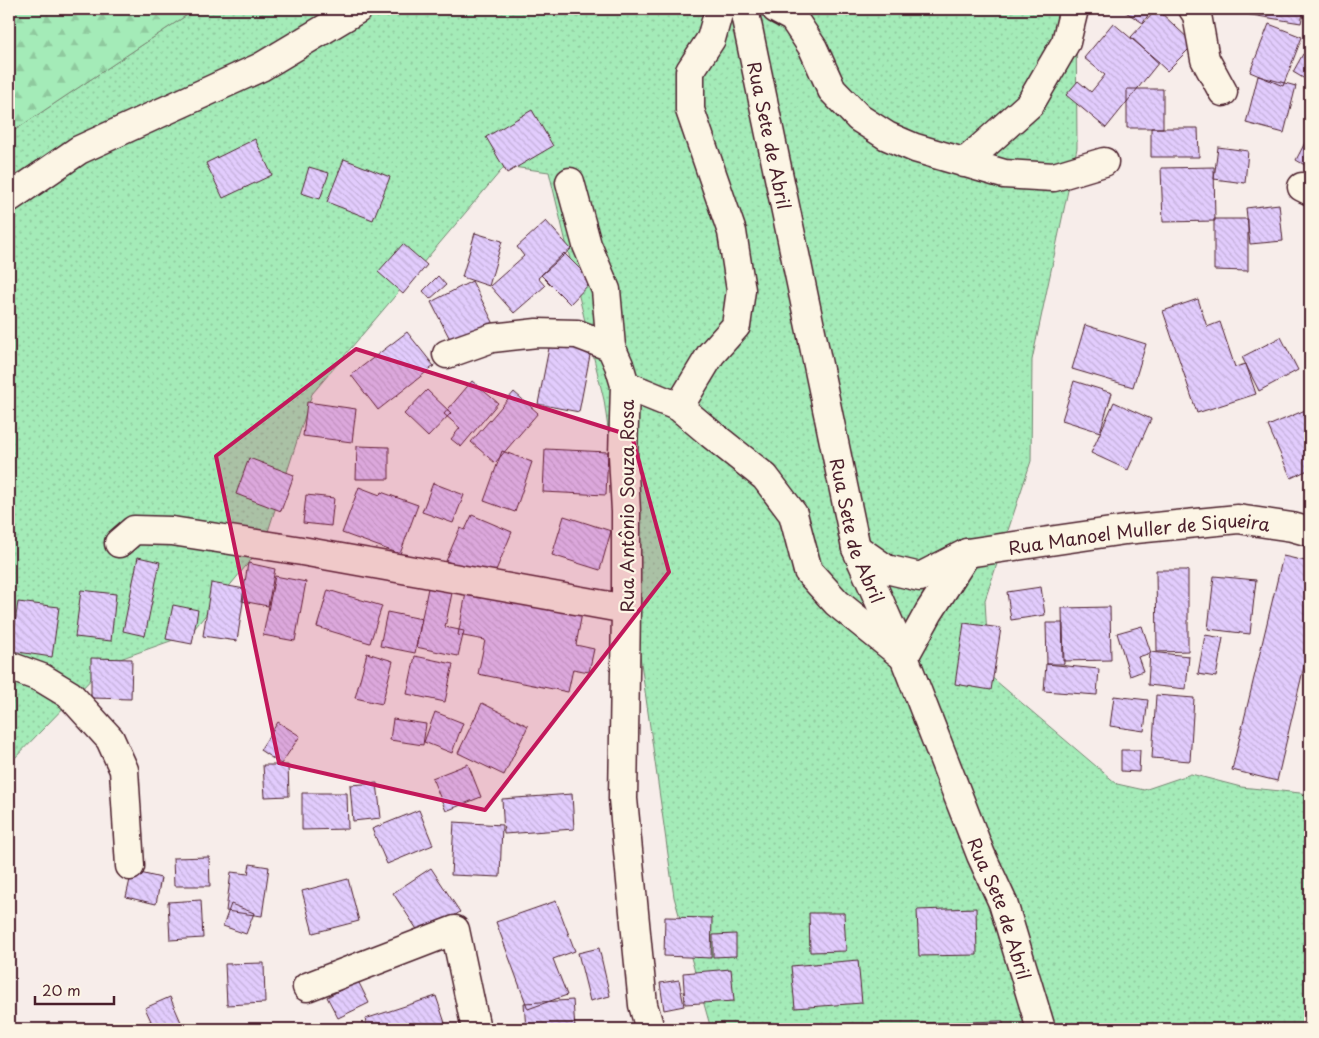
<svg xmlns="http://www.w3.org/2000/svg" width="1319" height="1038" font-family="'Playpen Sans',sans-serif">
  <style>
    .green { fill: url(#green-dots); stroke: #778572 }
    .forest { fill: url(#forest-firs); stroke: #778572 }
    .building { fill: url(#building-back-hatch); stroke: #4a1f2b }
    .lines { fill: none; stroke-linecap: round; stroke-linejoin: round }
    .street-casing { stroke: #4a1f2b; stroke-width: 31 }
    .secondary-casing { stroke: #4a1f2b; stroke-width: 31 }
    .street { stroke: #fcf5e5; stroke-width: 28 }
    .secondary { stroke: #fcf5e5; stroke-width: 28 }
    .marked { fill: #c2185b; fill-opacity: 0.2; stroke: #c2185b; stroke-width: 4; stroke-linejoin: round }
    .labels { text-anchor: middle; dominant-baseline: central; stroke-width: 4.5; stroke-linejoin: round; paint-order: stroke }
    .street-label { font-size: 18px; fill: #4a1f2b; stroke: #fcf5e5 }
  </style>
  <defs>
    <pattern id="green-dots" width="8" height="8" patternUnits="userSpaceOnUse" patternTransform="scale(1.25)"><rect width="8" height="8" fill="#a4ebb8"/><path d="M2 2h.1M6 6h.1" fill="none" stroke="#8fc99e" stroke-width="1.8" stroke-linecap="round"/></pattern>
    <pattern id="forest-firs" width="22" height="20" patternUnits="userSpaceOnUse" patternTransform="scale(1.25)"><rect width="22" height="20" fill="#a4ebb8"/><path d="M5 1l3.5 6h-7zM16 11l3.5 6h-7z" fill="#8fc99e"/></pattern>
    <pattern id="building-back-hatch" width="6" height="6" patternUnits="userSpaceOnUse" patternTransform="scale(1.25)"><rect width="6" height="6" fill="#e2ccfd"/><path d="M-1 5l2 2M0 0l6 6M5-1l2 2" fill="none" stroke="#c3afd9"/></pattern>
  </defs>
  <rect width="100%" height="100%" fill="#f7edea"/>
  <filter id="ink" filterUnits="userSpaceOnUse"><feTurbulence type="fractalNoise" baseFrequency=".02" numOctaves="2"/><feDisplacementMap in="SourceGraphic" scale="10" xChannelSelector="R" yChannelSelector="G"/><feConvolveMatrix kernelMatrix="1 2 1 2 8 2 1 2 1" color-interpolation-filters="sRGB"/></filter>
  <g filter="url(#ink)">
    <!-- green -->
    <path class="green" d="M196,9h880l1,139 -45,212 -1,101 -46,139 4,75 128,109 27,6 47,-16 50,13 69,7v235h-599l-37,-132 -70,-497 -55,-228 -44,-6 -193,228 -48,150 -74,90 -84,30 -97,100v-630z"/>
    <!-- forest -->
    <path class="forest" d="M9,9h187l-187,125z"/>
    <!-- building -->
    <path class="building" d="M1121,9h31l-9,14z
      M1157,9l37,35 -27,27 -36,-34z
      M1214,9h90l-3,14z
      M1113,23l46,39 -53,66 -40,-33 12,-14 13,11 14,-17 -21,-17z
      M1269,24l33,13 -19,49 -33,-14z
      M1303,54l7,5v23l-17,-10z
      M1258,76l38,10 -12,47 -38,-10z
      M1127,89h36v39h-36z
      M532,110l21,36 -46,27 -21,-36z
      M1151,128h47l1,29h-48z
      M1310,133v35l-14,-8z
      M255,139l17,36 -49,23 -17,-35z
      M1218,147l30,4 -3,32 -31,-4z
      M344,159l46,18 -17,43 -46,-18z
      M309,167l20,6 -9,26 -19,-6z
      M1214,167l1,54 -52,1 -2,-54z
      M1279,204l4,37 -33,3 -4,-36z
      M1214,219h34v52l-34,-1z
      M546,221l25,28 -33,29 7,8 -31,27 -24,-27 34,-30 -7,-9z
      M475,233l27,8 -13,45 -27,-9z
      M403,244l24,21 -24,29 -25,-22z
      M564,253l28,28 -22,23 -29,-29z
      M438,276l8,9 -16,14 -7,-8z
      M472,281l22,43 -41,21 -22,-43z
      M1198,299l9,28 13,-5 15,45 11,-3 10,30 -59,19 -34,-102z
      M1085,325l61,19 -13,43 -61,-18z
      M407,332l27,34 -56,44 -27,-35z
      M1281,337l17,33 -39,21 -17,-34z
      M550,343l41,7 -12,62 -41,-8z
      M472,381l26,22 -37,44 -10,-8 9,-11 -16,-14z
      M1074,381l38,12 -12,39 -38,-12z
      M427,390l24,23 -23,24 -24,-23z
      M514,392l24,21 -43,50 -24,-21z
      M307,402l49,7 -4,33 -49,-6z
      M1114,402l37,17 -23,51 -37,-17z
      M1310,408v61l-19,9 -23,-52z
      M357,446l32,1v32h-33z
      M545,449l63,3 -2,43 -63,-3z
      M502,451l30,11 -17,50 -31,-11z
      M249,458l45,17 -13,36 -45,-17z
      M433,483l31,12 -11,28 -31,-11z
      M359,487l21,8 1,-3 37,13 -18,49 -58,-21z
      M306,495l28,3 -3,28 -28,-3z
      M472,515l40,17 -20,48 -46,-19 14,-33 5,2z
      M564,516l47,15 -11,39 -48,-15z
      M1283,556l27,6v79l-33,140 -45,-11z
      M138,557l22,5 -15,74 -22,-5z
      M248,563l27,6 -7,37 -26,-5z
      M1156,570h32v81l-31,1z
      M275,576l31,6 -11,59 -32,-6z
      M1214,576l42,4 -6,54 -42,-5z
      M211,583l34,6 -8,52 -34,-5z
      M429,583l24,5 -8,39 19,4 -6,25 -42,-9z
      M1041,587l4,28 -34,5 -4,-28z
      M81,590l35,4 -5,47 -36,-4z
      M328,590l54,16 -12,37 -53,-16z
      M466,593l117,15 -7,37 18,4 -5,23 -16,-3 -5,23 -90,-18 7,-34 -27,-5z
      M18,602l41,5 -7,50 -41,-6z
      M173,605l25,5 -6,34 -26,-5z
      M1110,607l1,53 -48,1 -1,-53z
      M387,612l35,7 -7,34 -35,-7z
      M964,623l37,5 -10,62 -36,-6z
      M1046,623h17l1,41h-17z
      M1142,626l9,27 -13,4 5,14 -13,5 -13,-43z
      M1205,635l18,3 -7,39 -18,-3z
      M1150,652l39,4 -3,33 -38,-4z
      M367,653l26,8 -11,43 -27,-6z
      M415,656l38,8 -8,38 -38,-8z
      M91,658l41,1 -1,40 -40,-1z
      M1046,664l53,5 -2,26 -53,-4z
      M1156,695l38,3 -4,63 -38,-3z
      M1114,696l34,4 -4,31 -34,-5z
      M482,703l46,23 -24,49 -46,-22z
      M435,712l28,11 -11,30 -28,-11z
      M393,719l33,5 -3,21 -33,-5z
      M278,722l22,14 -19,28 -21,-14z
      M1121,750h19l-1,22 -18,-1z
      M468,764l13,33 -35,14 -14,-33z
      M263,765h25l1,31 -24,1z
      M377,783l4,35 -28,3 -3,-36z
      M302,793h45l1,36 -46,1z
      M572,794l2,35 -70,5 -2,-35z
      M419,810l14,35 -46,19 -15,-35z
      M454,822l48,3 -2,52 -49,-2z
      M209,857l1,29h-36l-1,-28z
      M250,864l19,3 -7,49 -36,-5 5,-39 17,2z
      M431,868l29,44 -38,25 -29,-44z
      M132,871l29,7 -5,26 -30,-7z
      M348,879l11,42 -46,12 -11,-42z
      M201,900l2,38 -33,2 -2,-38z
      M556,901l19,50 -22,8 14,36 -39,14 -32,-87z
      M231,904l23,9 -8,21 -23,-8z
      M976,908l1,47 -58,1 -2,-46z
      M809,913h35l2,38 -36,1z
      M665,917l47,1 -1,40 -47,-2z
      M736,934v22l-23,1v-22z
      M599,948l11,48 -20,5 -12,-48z
      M858,960l4,43 -67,5 -4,-42z
      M264,963l1,40 -38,2 -2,-41z
      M731,969l3,32 -49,3 -2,-31z
      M679,980l5,26 -20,4 -4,-27z
      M358,981l11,22 -31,15 -11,-21z
      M436,996l11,33h-79l-3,-10z
      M170,997l14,32h-53l20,-8 -6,-13z
      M573,1000l2,29h-49l-2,-26z
      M1003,1021v8h-77v-6z"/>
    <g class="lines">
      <!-- street casing -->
      <g class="street-casing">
        <path id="street" d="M776,9l17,9 20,30 19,42 27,28 28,18 28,12 89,26 50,3 50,-15
          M1193,9l4,6 8,44 18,33
          M964,163l66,-59 36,-62 8,-33
          M570,182l17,63 19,45 5,57
          M1302,187l8,4
          M447,354l45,-16 45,-5 40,1 34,13 8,18 6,20
          M679,407l32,-53 25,-28 5,-36 -9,-58 -42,-122v-39l21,-32 8,-29 2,-1
          M119,543l15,-13 38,1 130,20 324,58
          M9,666l33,12 28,17 40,44 14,31 6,96
          M307,987l148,-57 21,99
          M650,1029l-7,-24 -20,-206 3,-190v-97l-3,-57 2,-70 54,22 32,27 54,43 28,37 15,57 29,32 67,54"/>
      </g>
      <!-- secondary casing -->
      <g class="secondary-casing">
        <g id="secondary">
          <path id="s1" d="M744,9l112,539 48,109 77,198 22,48 38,126"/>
          <path d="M9,198l70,-48 182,-83 97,-58"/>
          <path id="s2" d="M856,548l30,21 34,8 47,-24 158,-23 113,-11 54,8 18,5"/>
          <path d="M904,657l25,-45 38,-59"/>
        </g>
      </g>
      <!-- street -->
      <use href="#street" class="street"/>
      <!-- secondary -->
      <use href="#secondary" class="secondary"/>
    </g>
  </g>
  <!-- marked area -->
  <path class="marked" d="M356,349l276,87 37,136 -184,238 -206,-47 -63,-307z"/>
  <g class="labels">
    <!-- street labels -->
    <g class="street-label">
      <text stroke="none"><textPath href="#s1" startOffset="129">Rua Sete de Abril</textPath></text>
      <text transform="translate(626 506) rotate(-90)">Rua Antônio Souza Rosa</text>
      <text stroke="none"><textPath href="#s1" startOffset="534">Rua Sete de Abril</textPath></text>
      <text stroke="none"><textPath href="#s2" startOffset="298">Rua Manoel Muller de Siqueira</textPath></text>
      <text stroke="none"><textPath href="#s1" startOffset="939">Rua Sete de Abril</textPath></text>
    </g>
  </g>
  <!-- margin -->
  <rect width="1319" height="1038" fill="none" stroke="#fcf5e5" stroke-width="30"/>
  <rect x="15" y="15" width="1289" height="1008" fill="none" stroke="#4a1f2b" stroke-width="2" filter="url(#ink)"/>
  <!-- scale -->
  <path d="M35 996v8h79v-8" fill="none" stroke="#4a1f2b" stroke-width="2.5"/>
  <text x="42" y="996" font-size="15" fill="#4a1f2b" stroke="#fcf5e5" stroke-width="4" paint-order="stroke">20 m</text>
</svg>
